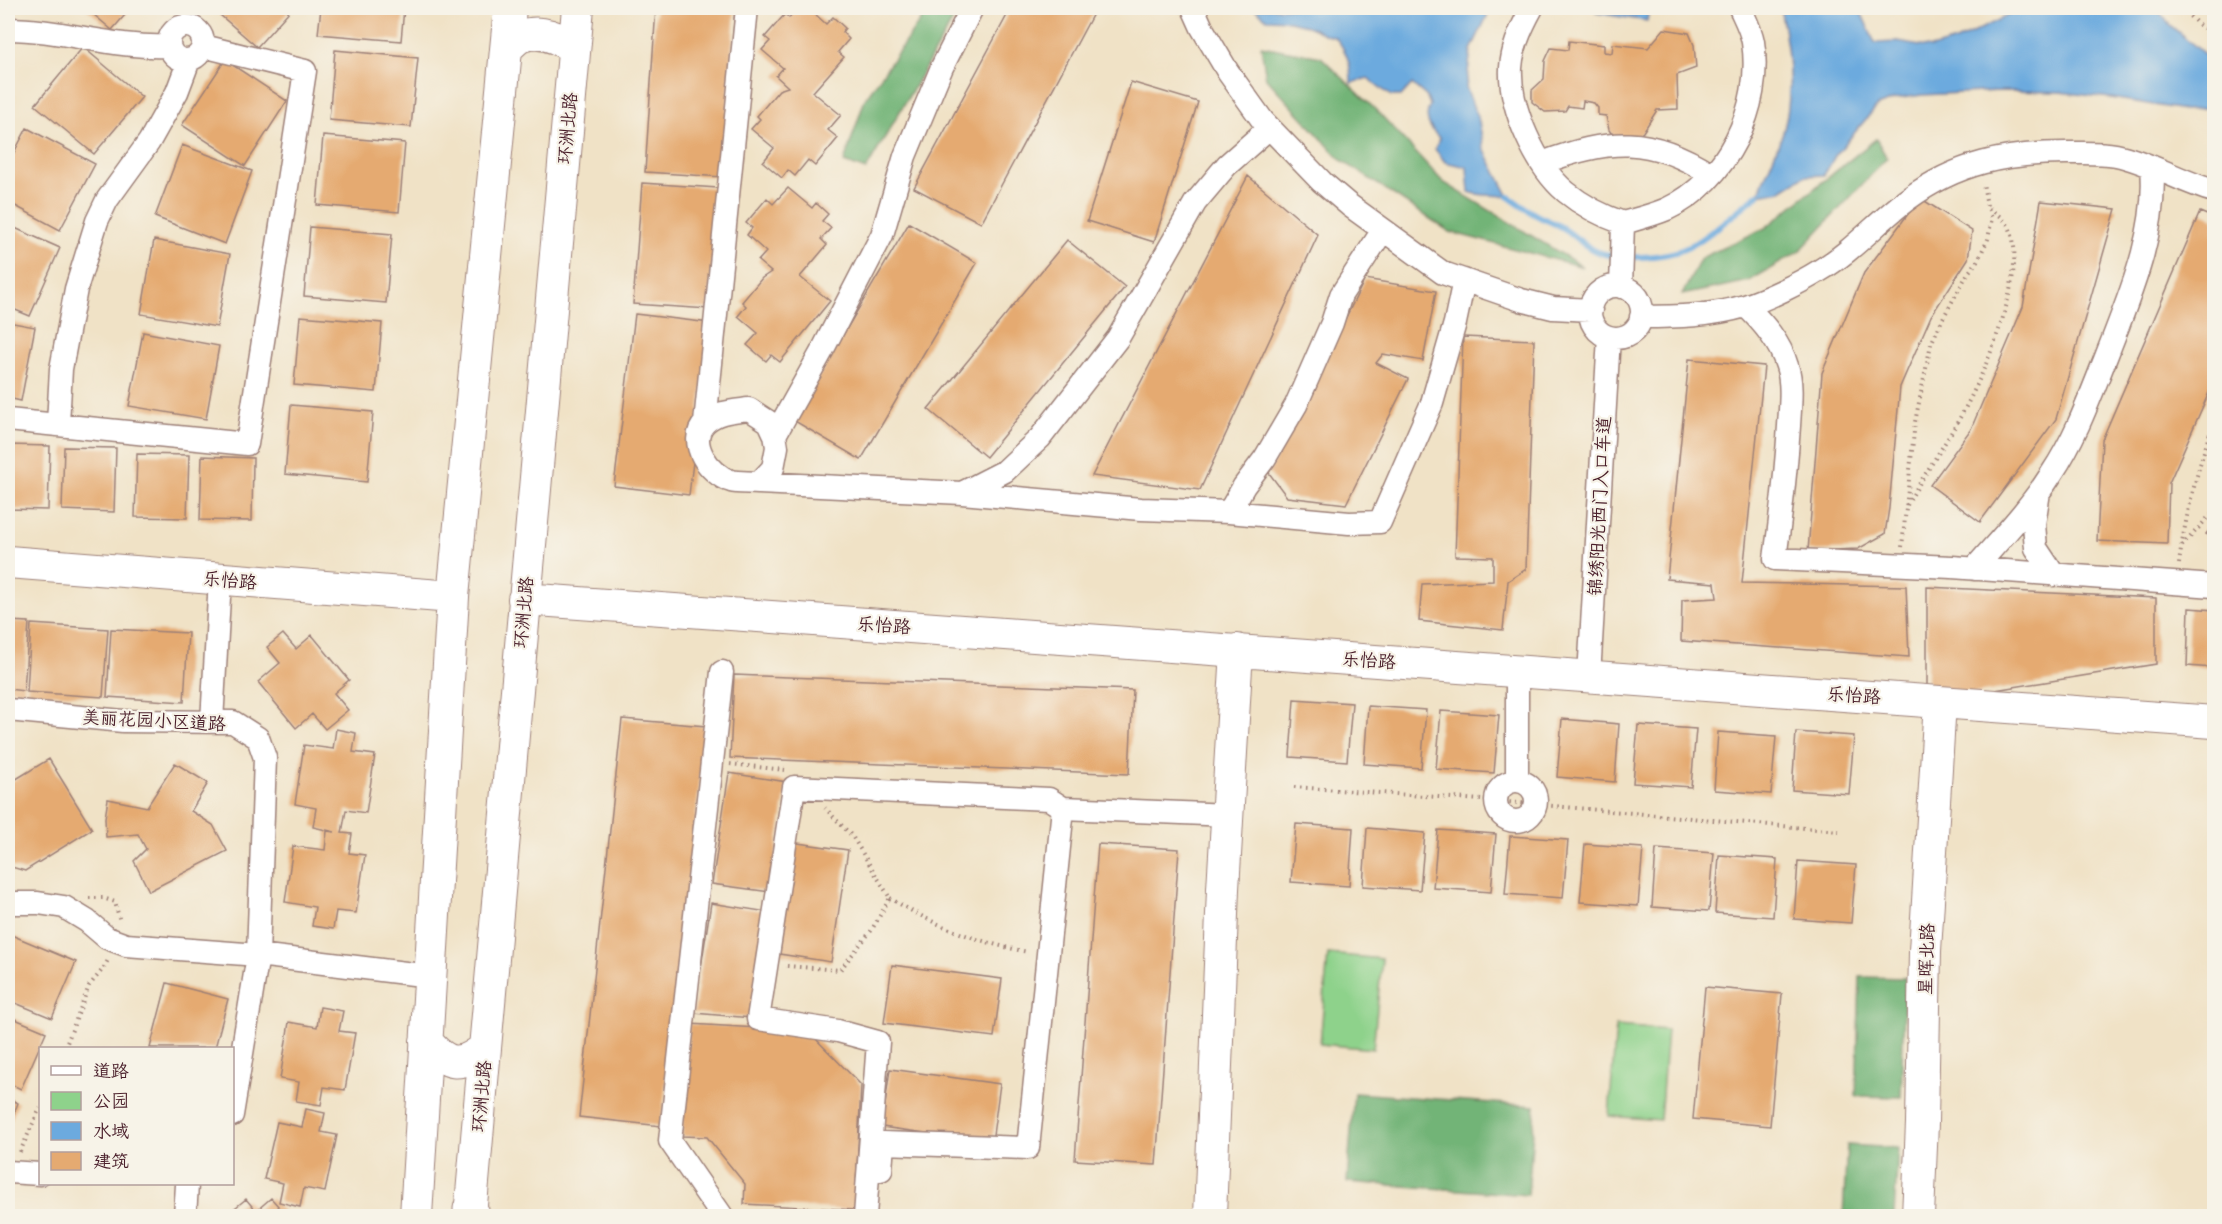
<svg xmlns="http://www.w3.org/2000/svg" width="2222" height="1224" font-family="'Patrick Hand','LXGW WenKai TC',sans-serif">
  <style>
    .green { fill: #8ed28b; stroke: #6c785b; stroke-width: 1.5 }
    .forest { fill: #72b477; stroke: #5e6a51; stroke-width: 1.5 }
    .water { fill: #6caade; stroke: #5b6484; stroke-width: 1.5 }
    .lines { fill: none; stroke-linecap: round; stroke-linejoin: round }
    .stream { stroke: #6caade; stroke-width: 6 }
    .building { fill: #e5aa71 }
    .street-casing { stroke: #9d8078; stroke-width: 25 }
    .secondary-casing { stroke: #9d8078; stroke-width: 34 }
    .primary-casing { stroke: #9d8078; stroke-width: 35 }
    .path { stroke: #9d8078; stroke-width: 4; stroke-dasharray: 1.5 4.5; stroke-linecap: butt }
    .street { stroke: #fff; stroke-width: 22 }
    .secondary { stroke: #fff; stroke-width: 32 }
    .primary { stroke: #fff; stroke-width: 33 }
    .labels { text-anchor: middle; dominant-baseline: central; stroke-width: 4.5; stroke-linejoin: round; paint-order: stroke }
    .street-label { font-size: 18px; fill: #4a1f2b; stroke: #f7f3e8 }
  </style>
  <rect width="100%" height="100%" fill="#f7f3e8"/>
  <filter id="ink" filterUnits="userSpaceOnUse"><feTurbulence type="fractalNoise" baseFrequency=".0167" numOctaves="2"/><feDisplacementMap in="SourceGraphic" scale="12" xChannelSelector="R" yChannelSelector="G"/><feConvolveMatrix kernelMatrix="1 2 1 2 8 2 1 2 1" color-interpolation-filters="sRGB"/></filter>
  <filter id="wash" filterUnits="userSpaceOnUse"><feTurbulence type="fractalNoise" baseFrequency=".008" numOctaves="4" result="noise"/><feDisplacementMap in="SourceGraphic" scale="24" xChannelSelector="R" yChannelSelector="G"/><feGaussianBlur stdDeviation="1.35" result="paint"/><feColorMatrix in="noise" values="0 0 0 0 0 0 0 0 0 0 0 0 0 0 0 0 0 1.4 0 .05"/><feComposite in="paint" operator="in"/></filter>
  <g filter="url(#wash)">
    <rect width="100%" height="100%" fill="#f0e2c6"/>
    <!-- green -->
    <path class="green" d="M1328,954l54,5 -9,90 -53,-5z
      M1616,1026l51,4 -7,90 -51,-4z"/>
    <!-- forest -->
    <path class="forest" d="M929,8h31l-94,162 -22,-8 21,-63z
      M1261,46l60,11 60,58 62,67 140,85 -133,-35 -109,-72 -75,-82z
      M1876,139l11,19 -88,94 -50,29 -67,14 19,-37 64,-30z
      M1860,977l45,1 -4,119 -45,-1z
      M1354,1093l181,13 -7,89 -181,-13z
      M1847,1145l51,3 -4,68h-51z"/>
    <!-- water -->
    <path class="water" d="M1254,8h237l-20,42 -5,37 13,35 5,27 25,48c-13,-3 -27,0 -40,-5l-2,-25 -22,-5 -10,-13 5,-10c-10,-11 -17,-20 -10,-34l-3,-8 -15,-13 -11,12h-10l-23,-18 -17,5c0,-19 -4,-32 -16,-46 -10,-1 -14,-5 -23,-9 -15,-7 -30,-9 -45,-9z
      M1597,8h52l-2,13 -51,-8z
      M1780,8h79l16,35 23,-1 33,6 25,-7 59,-29 2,-4h139l14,17 38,32 6,2v55l-8,-5 -22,1 -73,-12 -52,-6 -59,-1 -78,4 -27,4 -18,7 -42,50 -11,19 -20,1 -23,15 -23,4c8,-22 19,-44 26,-66 10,-37 4,-85 -4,-121z"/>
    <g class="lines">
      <!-- stream -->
      <path class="stream" d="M1509,197c10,7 20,15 31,20 8,4 17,7 24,12 12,8 21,18 34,23 24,9 73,6 94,-7 24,-14 44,-34 66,-50"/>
    </g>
    <g id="blocks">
      <!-- building -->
      <path class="building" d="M86,8h45l-19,22z
        M212,8h80l-35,39z
        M321,8h83l-3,33 -83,-7z
        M656,8h79l-12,169 -78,-5z
        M798,8h22l-5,6 11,10 7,-7 12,11 -3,4 7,7 -11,13 6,5 -31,35 28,23 -13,15 10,8 -23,28 -7,-6 -13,16 -7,-6 -6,8 -19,-16 11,-14 -23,-19 9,-10 -3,-3 22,-26 9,-3 -12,-11 7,-8 -21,-18 8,-9 -5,-4 20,-23 4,4z
        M1011,8h85l-115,215 -67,-35z
        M1664,29l25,4 5,12 2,23 -19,7 1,34 -21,1 -14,22 -6,5 -21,3 -7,-10 -3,-14 -8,-1v-7l-4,-5 -11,-2 -1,7 -14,-2 -3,5 -20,1 -13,-10v-12l12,-11 1,-18 6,-13 17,2 1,-9 35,4v7l8,1 1,-9 35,4z
        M83,47l59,50 -48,57 -59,-49z
        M335,50l83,8 -7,69 -82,-7z
        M225,60l62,41 -42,65 -63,-41z
        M1131,82l67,20 -44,140 -67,-21z
        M27,128l68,36 -35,66 -52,-28v-38z
        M323,136l82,7 -6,69 -82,-7z
        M182,145l70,26 -27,73 -70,-27z
        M1248,176l70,59 -118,255 -108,-14z
        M642,183l76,5 -9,121 -76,-5z
        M788,188l24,20 4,-5 12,11 -6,7 9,7 -10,11 6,6 -27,32 30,24 -50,61 -9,-7 -5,6 -19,-16 11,-12 -20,-17 8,-10 -4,-4 20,-24 9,-6 -13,-11 8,-9 -19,-17 5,-7 -6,-5 21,-25 6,6z
        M1920,198l52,33 -4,28 -37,57 -31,71 -11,121 -4,26 -27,15 -50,2 14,-178 42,-100z
        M2041,201l75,8 -60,210 -76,103 -50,-37 41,-56 52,-122z
        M2200,212l14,6v163l-45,102 -2,61 -70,-3 5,-101z
        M909,223l68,40 -116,197 -68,-40z
        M8,225l52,23 -30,68 -22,-9z
        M310,227l82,7 -6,69 -82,-7z
        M154,240l76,14 -13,73 -76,-13z
        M1067,240l58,47 -139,170 -58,-48z
        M1365,279l71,12 -13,70 -40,-7 -7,9 32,16 -62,125 -59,-7 -18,-24z
        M635,314l75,9 -21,172 -75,-9z
        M300,316l82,7 -6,69 -82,-7z
        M8,322l27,5 -14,74 -13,-3z
        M143,332l76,14 -13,73 -77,-13z
        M1463,337l71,3 -8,229 -18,12 -5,49 -84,-9 3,-37 71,-3v-24l-38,-1z
        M1689,359l75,7 -22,217 164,3 3,71 -228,-16 1,-41 35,-2 -2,-15 -48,-4z
        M291,405l82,7 -6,70 -82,-8z
        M8,445l42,1 -2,64 -40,-1z
        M64,447l52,1 -2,64 -52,-2z
        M137,454l52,1 -2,63 -52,-1z
        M202,456l51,2 -1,63 -52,-1z
        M2214,524v14l-8,-4z
        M1927,587l229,11v66l-229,37z
        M2189,608l25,2v58l-27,-2z
        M8,621l21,1 -5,69 -16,-2z
        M31,624l77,5 -5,68 -76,-5z
        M111,629l77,4 -4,69 -77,-5z
        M283,634l13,15 16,-14 37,45 -15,13 14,17 -23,19 -13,-15 -16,14 -38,-46 22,-19 -13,-16z
        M734,675l399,15 -4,84 -399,-16z
        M1294,699l58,4 -5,58 -57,-4z
        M1368,706l58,4 -5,58 -57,-4z
        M1441,711l58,4 -5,58 -58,-4z
        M622,719l84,7 -45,400 -82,-9z
        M1562,719l57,5 -4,58 -58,-5z
        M1638,725l58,4 -5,58 -58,-4z
        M336,729l20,4 -3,19 22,3 -9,58 -20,-3 -4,23 10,1 -3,19 16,2 -9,58 -20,-2 -3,18 -21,-3 3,-19 -30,-5 8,-56 32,4 2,-19 8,1 -22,-5 3,-19 -21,-4 9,-59 29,4z
        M1718,732l58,4 -5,58 -57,-4z
        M1796,732l58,4 -5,58 -57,-4z
        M49,759l43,70 -67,42 -17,-5v-82z
        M175,763l33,20 -17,28 22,14 14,26 -78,40 -15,-30 12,-12 -8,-15 -32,3 -1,-19 3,-19 39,8z
        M729,773l58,9 -17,110 -58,-8z
        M1296,824l57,4 -4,58 -58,-4z
        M1367,828l58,5 -5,57 -57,-4z
        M1438,830l58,4 -5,58 -58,-4z
        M1510,836l58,4 -5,58 -58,-4z
        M790,842l58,8 -17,112 -58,-9z
        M1098,844l81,5 -23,316 -81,-5z
        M1585,844l58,4 -5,58 -58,-4z
        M1656,849l58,4 -5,58 -57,-4z
        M1719,855l58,4 -4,58 -58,-4z
        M1798,861l58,4 -5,58 -57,-4z
        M711,903l57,9 -16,106 -58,-5z
        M9,934l67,28 -24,56 -44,-18v-62z
        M892,965l110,14 -8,58 -110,-14z
        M167,983l61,16 -13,49h-65z
        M1705,987l77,7 -12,132 -77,-7z
        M320,1007l23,4 -4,20 16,2 -10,57 -21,-3 -3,18 -25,-4 3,-19 -19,-3 9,-57 28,5z
        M8,1016l38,16 -25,57 -13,-6z
        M689,1024l119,7 53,54 -6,125 -111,-6 1,-20 -38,-47 -25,-1z
        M890,1069l110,15 -8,58 -110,-15z
        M8,1098l10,5 -10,25z
        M306,1109l19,4 -4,19 16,3 -12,57 -21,-4 -4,19 -21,-5 4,-19 -19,-4 13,-57 25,5z
        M271,1198l16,18h-62l21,-17 10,12z"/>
    </g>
  </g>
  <g filter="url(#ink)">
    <use href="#blocks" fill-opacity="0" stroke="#9d8078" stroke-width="1.5"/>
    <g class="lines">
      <!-- street casing -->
      <g class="street-casing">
        <path id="street" d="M1193,8l9,20 26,44 35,49 59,61 27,23 94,68 78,27 32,8 38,2
          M1532,8c-10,18 -20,39 -21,60 -2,39 25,99 55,124 17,14 37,24 57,31 14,-4 30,-8 44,-14 60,-28 96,-102 86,-167 -2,-12 -8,-23 -13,-34
          M169 43a17 17 0 1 1 34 0a17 17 0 1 1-34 0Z
          M8,29c54,0 106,20 161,17
          M1542,163c67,-25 108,-28 169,11
          M1590 312a26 26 0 1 1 52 0a26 26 0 1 1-52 0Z
          M1621,287l2,-64
          M1746,306c17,17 34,36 41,60 6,18 3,41 2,60 -3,45 -8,89 -14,133l177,8 262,19
          M1641,317c35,0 71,-1 104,-11 22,-7 55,-23 74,-35 34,-20 58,-49 89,-72 49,-36 98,-46 158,-46 17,0 34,-1 50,2 34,7 65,27 98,36
          M8,420l239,24 58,-373 -102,-25
          M705,423l42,-415
          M58,424l3,-55 15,-80 21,-68 10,-21 42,-58 28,-50 12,-32
          M775,435l47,-84 60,-116 23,-79 37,-89 30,-59
          M759,483l14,-15 4,-21 -2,-12 -6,-13 -20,-13c-15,2 -32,2 -44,14 -19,19 5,52 26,58 8,2 19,1 28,2l203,10 179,16 88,3 120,11 31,-1 52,-119 23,-80 9,-43
          M2039,492l-5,32 2,24 18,27
          M962,493l43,-22 35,-33 78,-100 77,-135 32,-38 42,-37
          M1229,512l15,-26 21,-28 31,-53 36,-82 9,-28 42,-65
          M1974,569c27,-31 56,-61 78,-96 24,-36 38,-76 54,-116 23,-60 52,-125 46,-190
          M1517,670v111
          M722,672l-52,469 52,75
          M1589,676l20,-339
          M8,710l115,11 110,1 25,16 7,20 -7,197 -132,-10 -19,-7 -20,-17 -23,-14 -26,-4h-30
          M212,722l8,-143
          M1496 801a20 20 0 1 1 40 0a20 20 0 1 1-40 0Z
          M232,1115l26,-160 172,21
          M881,1170l2,-27 145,5 35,-340 166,7
          M8,1172l32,2
          M185,1216l2,-31
          M865,1216l13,-174 -40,-11 -80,-12 36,-232 255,12 14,9"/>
      </g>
      <!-- secondary casing -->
      <g class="secondary-casing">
        <path id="secondary" d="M507,48c4,-4 10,-10 15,-12 19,-7 37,2 52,12
          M8,562l445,35
          M524,599l1690,123
          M426,1041c21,25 34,27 59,7
          M416,1216l37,-619 57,-589
          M470,1216l108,-1208
          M1210,1216l13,-327 14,-239
          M1918,1216l4,-93 3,-172 15,-249"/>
      </g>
      <!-- primary casing -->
      <g class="primary-casing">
        <path id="primary" d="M470,1209l4,7"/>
      </g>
      <!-- path -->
      <path class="path" d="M2181,8l18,17 15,10
        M1907,505c17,-31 38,-60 55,-91 22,-39 68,-145 47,-187 -4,-8 -14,-14 -20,-19
        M2182,546l32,-35
        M1902,547l13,-125 16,-78 12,-26 25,-45 9,-11 11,-23 4,-21 -5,-12 -4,-23
        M2179,564c6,-48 19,-97 35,-143
        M730,764l55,6
        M1294,787l202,14 343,30
        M89,898h14l12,4 5,20
        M890,898c42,27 90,45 138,54
        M787,966l53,4 31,-39 19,-33 -38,-62 -27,-28
        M65,1048l24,-62 14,-17 5,-9
        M20,1152l20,-44"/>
      <!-- street -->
      <use href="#street" class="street"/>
      <!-- secondary -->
      <use href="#secondary" class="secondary"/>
      <!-- primary -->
      <use href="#primary" class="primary"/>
    </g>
  </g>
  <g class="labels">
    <!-- street labels -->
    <g class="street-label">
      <text transform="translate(567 128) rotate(-85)">环洲北路</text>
      <text transform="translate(1599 506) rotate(-87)">锦绣阳光西门入口车道</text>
      <text transform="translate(230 580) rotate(5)">乐怡路</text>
      <text transform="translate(523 612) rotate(-85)">环洲北路</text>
      <text transform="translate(884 625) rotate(4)">乐怡路</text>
      <text transform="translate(1369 660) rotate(4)">乐怡路</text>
      <text transform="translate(1854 695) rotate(4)">乐怡路</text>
      <text transform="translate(154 720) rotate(3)">美丽花园小区道路</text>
      <text transform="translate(1926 959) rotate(-88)">星晖北路</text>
      <text transform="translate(481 1096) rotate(-85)">环洲北路</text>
    </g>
  </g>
  <!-- margin -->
  <rect width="2222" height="1224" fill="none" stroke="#f7f3e8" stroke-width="30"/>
  <!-- legend -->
  <rect x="39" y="1047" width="195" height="138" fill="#f7f3e8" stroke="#b29e9c" stroke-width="1.5"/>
  <rect x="51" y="1066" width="30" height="9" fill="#ffffff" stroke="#b29e9c" stroke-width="1.5"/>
  <text x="93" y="1077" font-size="18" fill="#4a1f2b">道路</text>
  <rect x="51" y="1092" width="30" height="18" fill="#8ed28b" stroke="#b29e9c" stroke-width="1.5"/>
  <text x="93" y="1107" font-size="18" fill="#4a1f2b">公园</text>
  <rect x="51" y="1122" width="30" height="18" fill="#6caade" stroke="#b29e9c" stroke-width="1.5"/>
  <text x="93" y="1137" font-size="18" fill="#4a1f2b">水域</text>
  <rect x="51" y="1152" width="30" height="18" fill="#e5aa71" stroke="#b29e9c" stroke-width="1.5"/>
  <text x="93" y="1167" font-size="18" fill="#4a1f2b">建筑</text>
</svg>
